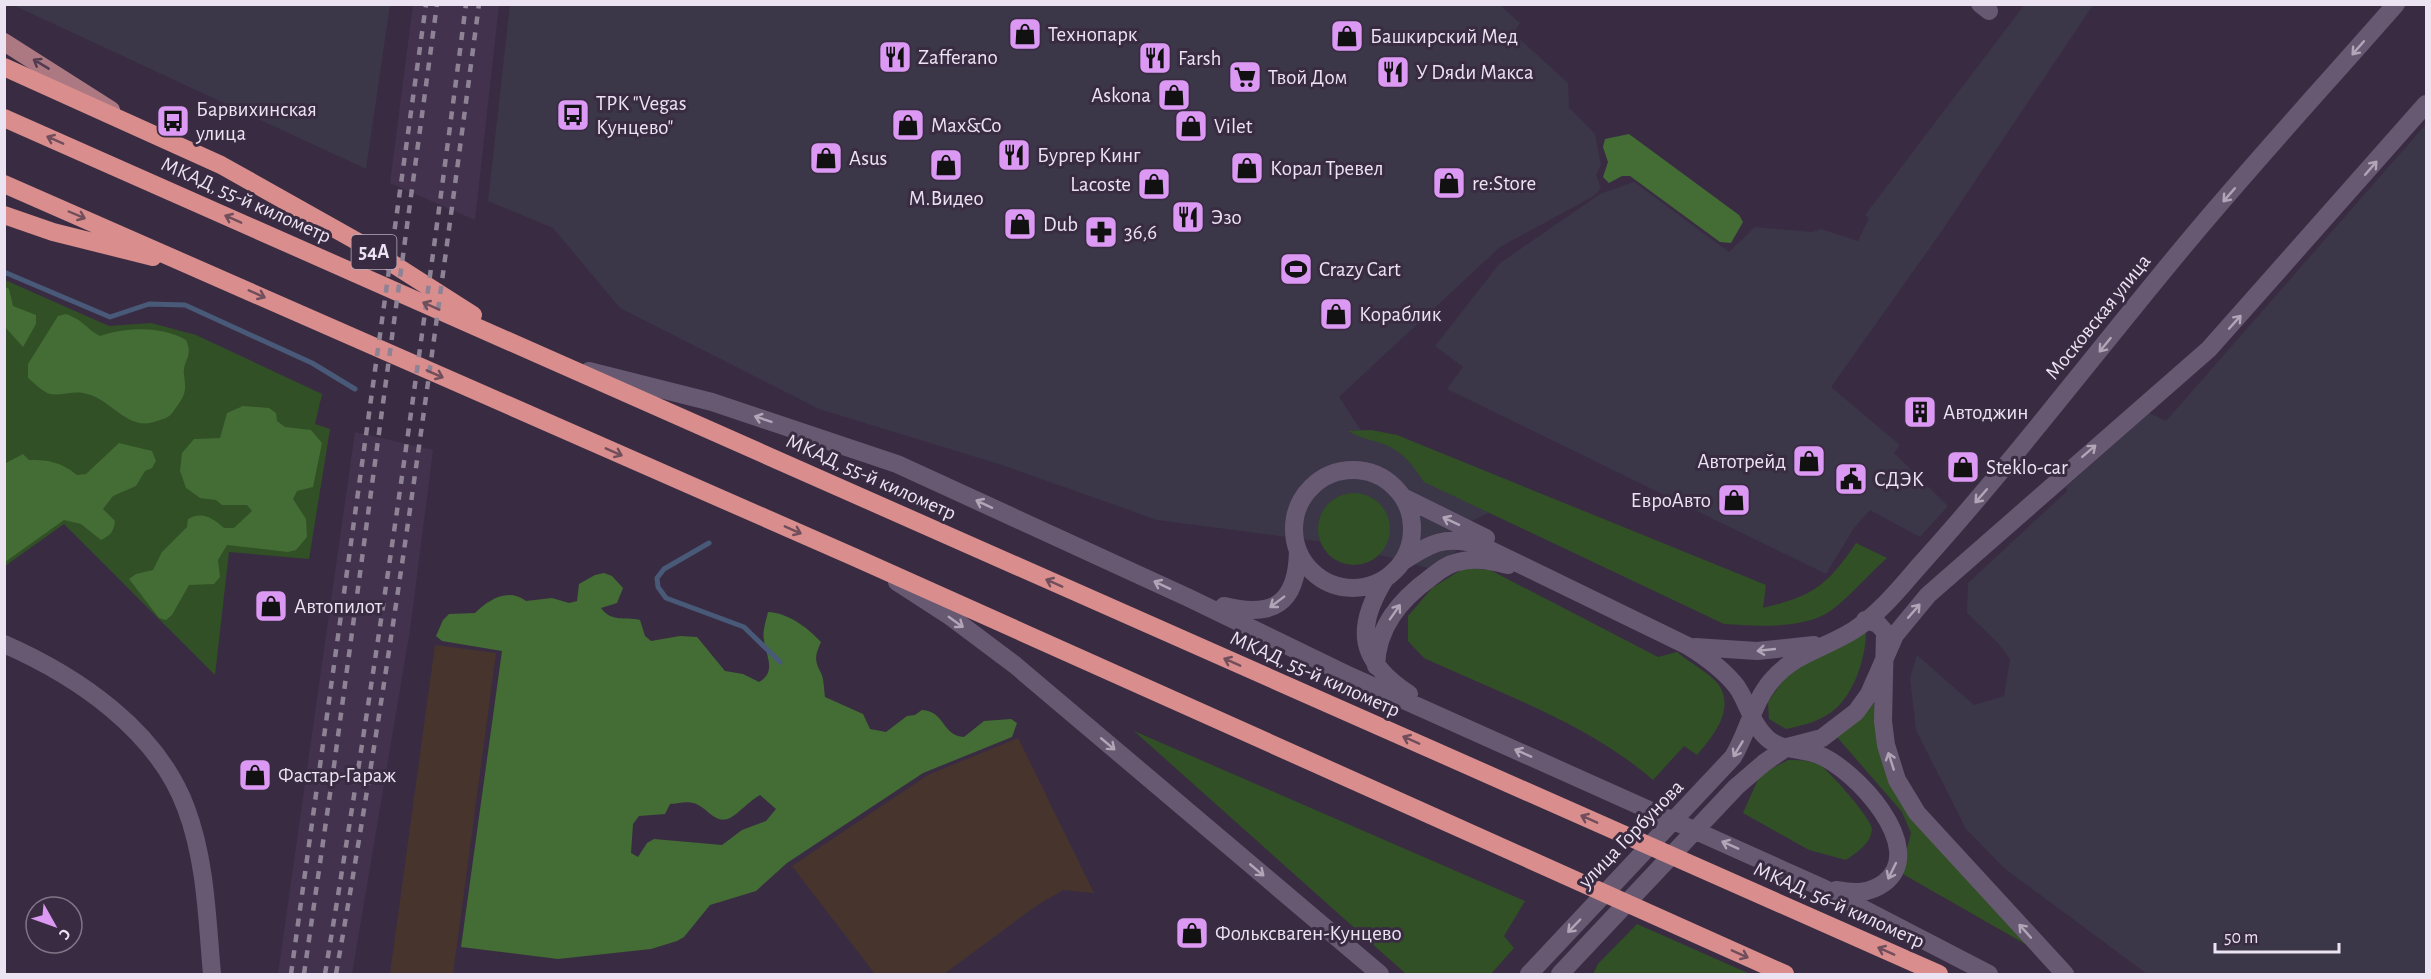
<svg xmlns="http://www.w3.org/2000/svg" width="2431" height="979" font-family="'Alegreya Sans',sans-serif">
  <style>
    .commercial { fill: #3b3648 }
    .industrial { fill: #47352d }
    .built { fill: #43324e }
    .green { fill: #315026 }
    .forest { fill: #436d34; fill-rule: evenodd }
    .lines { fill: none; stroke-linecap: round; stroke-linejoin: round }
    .stream { stroke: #495978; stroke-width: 5 }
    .minor { stroke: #685972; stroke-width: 18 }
    .major { stroke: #ac7882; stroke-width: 18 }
    .highway { stroke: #d98d8c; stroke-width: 18 }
    .rail { stroke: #8e8295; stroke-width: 4.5; stroke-dasharray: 8 8; stroke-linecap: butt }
    .oneway { stroke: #b1a5b8 }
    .oneway2 { stroke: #503b4f }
    .oneway3 { stroke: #714e5c }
    .labels { text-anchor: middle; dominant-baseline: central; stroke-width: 6; stroke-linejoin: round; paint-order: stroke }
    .shield { fill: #392c42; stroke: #b6acbd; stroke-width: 1.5 }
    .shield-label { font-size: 20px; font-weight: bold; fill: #ece3f2 }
    .poi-label { font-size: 21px; fill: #ece3f2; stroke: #392c42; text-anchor: start }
    .street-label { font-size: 21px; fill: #ece3f2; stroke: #392c42 }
  </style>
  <rect width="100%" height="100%" fill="#392c42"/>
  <!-- commercial -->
  <path class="commercial" d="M510,4l990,1 20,18 -7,10 55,50 1,25 26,26 6,31 -5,10 5,13 -7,8 -94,51 -161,150 25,38 48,8 80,68 -24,12 -22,50 -106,-29 -183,-24 -155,-55 -183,-56 -199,-101 -67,-80 -65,-27z
    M2025,4l68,1 -154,230 -108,152 69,58 -6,8 54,53 -28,31 -50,-27 -16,18 -28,46 -379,-185 16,-22 -28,-21 65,-83 100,-69 34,-12 95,70 26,-25 57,5 9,-3 37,12 11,-23 -4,-3z
    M13,5h377l-24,164z
    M2426,124v850h-279l-143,-106 -38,-39 -50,-99 -6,-52 7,-23 57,50 30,-9 6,-37 -12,-16 -31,-30 1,-30 99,-92 -1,-4 83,-74 17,8z"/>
  <!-- industrial -->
  <path class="industrial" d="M435,645l61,8 -43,321h-63z
    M1018,738l76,155 -31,-3 -27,16 -92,68h-69l-83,-108 136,-91z"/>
  <!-- built -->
  <path class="built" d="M413,5h86l-24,215 -85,-37z
    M355,432l78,18 -23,180 -58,344h-74z"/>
  <!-- green -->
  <path class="green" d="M5,280l104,46 42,-3 45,12 126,59 -7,30 15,5 -21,130 -80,-7 -14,123 -151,-151 -59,42z
    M1371,430l26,5 369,150 -3,23c50,-12 64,-22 93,-65l31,15c-18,16 -36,37 -54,51 -27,21 -77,17 -109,15l-300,-142c-9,-13 -18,-27 -32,-34 -14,-8 -30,-8 -44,-17z
    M1318 529a36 36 0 1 1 72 0a36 36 0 1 1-72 0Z
    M1464,568l26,2 168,87 19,-5c11,10 33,21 41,32 18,24 -5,53 -21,71l-13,-9 -31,34c-64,-56 -151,-86 -229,-122l-16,-17v-25l24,-28z
    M1866,628c1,29 -13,72 -39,87 -13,8 -27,11 -41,14l-17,-10 -1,-17 18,-26z
    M1873,700l11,62 150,187 -133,-76 10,-40 -9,-21 -65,-75 14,-10z
    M1134,731l391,170 -21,35 10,12 -23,26h-85z
    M1788,760c10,0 22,0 32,5 9,6 52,54 52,64 -1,15 -16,24 -26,31l-37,-10 -66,-37 17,-38z
    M1637,924l113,50h1h-158l5,-10z"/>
  <!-- forest -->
  <path class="forest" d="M1629,134l110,81 4,7 -12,21 -11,-1 -90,-66h-8l-13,7 -6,-6 5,-15 -5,-15 2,-8z
    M5,287l4,2 4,17 23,9v9l-13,23 -18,-20z
    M66,314c19,7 19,14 34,22 27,-9 61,-10 86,4 8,17 -4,21 -2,35 3,20 0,21 -11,37 -4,6 -10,7 -16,9 -30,12 -46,-24 -74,-28 -11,-2 -22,3 -33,1 -7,-2 -16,-11 -22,-16v-14l30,-48z
    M243,406l26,2 7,5 1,8 8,6 26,3 11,13 -9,44 -16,4 -4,8 13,20 1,18 -11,13 -8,2 -61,-7 -9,15 2,17 -6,7 -25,1 -17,30 -6,5 -7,-2 -30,-39 7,-5 17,-4 9,-18 25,-25 1,-8c14,-8 25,-1 36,9h10l18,-17 -5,-6h-25l-6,-5 -16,-2 -14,-10 -6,-17 2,-18 12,-14 26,-1 7,-25z
    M119,443l33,8 4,10 -4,7 -7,3 -9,15 -23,10 -10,13 12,12c-1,10 -4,14 -14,19l-20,-16 -17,-4 -59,42 1,-99 17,-9 6,6c20,0 32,2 48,15l9,-1z
    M604,573l8,3 11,12 -6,15 -16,5c11,15 23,8 39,12l5,16 6,5 29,-5 17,1 28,34 18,3 16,8c18,-10 7,-26 5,-42 -2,-8 2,-19 4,-28 20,1 39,15 53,30 -6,14 -7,18 0,31 3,6 3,17 4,24l38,17 7,15 16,3 21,-16 8,-1 7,-5c23,1 20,26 42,27l20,-16 27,-2 6,4 -5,14 -89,36 -136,90 -31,28 -46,14 -26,32 -7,4 -26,8 -93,10 -97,-12 41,-296 -60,-10 -6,-5 7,-16 6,-6 26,-1c13,-13 33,-26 51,-12l26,-3 17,5 8,-2 2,-17 16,-9zM760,795l16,14 -10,12 -24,9 -20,15 -68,-6 -7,4 -9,14 -7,-4 2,-29 6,-8 26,-2 5,-10c6,0 17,-3 23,-1 14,3 21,22 37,15 9,-5 19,-17 30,-23z"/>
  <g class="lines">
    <!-- stream -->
    <path class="stream" d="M4,272l106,45 39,-13 36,1 127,58 43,26
      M709,543l-45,26 -7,9 1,9 8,11 78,29 36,35"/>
    <!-- minor -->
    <path class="minor" d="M1980,4l9,7
      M589,371l123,31 185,62 292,134 161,78 473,212 166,86
      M1294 529a59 59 0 1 1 118 0a59 59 0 1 1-118 0Z
      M1403,497l83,41
      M1402,562c29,-19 42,-27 78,-17l208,101c18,11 36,24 49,41 11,16 15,38 30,51 13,13 35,10 52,17 34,13 111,93 65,128 -15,11 -30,10 -48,7
      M1385,579c-31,50 -26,82 24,115
      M897,582l54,35 64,48 365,309
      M1224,606c49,12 73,-2 74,-55
      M1865,620l13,4 7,8 -2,89 3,24 11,35 20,33 148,161
      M4,644c73,32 153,86 182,164 20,53 21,111 26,166
      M1695,647l62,4 57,-6
      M1376,666c1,-39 24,-66 54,-88 8,-6 17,-14 28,-16 17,-5 33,-1 50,3
      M1529,974l204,-217c15,-25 20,-55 39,-77 23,-27 54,-32 82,-50 25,-16 46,-42 65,-64 93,-103 177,-214 266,-321 68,-82 141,-161 211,-241
      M1560,974l176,-187 28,-24 23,-16 35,-9 34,-26 13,-18 26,-59 33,-40 281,-246 217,-245"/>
    <!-- major -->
    <path class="major" d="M4,42l107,68"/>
    <!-- highway -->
    <path class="highway" d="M4,67l217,98 139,78 113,72
      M4,118l1935,856
      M4,184l850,373 931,417
      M4,215l49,17 100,25"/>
    <!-- rail -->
    <path class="rail" d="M291,974l135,-970
      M304,974l29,-201 104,-769
      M325,974c54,-322 99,-645 141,-970
      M336,974c57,-322 100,-645 143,-970"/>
  </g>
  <!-- one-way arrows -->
  <defs><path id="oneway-shaft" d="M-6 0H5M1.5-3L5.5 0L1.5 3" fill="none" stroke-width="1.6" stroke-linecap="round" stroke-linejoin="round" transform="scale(1.5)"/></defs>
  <g class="oneway">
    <use href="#oneway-shaft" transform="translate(2358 48) rotate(131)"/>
    <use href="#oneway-shaft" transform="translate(2371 168) rotate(-49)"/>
    <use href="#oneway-shaft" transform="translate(2229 195) rotate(131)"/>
    <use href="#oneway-shaft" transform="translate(2235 322) rotate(-48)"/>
    <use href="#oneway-shaft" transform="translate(2105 345) rotate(129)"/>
    <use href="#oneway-shaft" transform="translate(763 419) rotate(-161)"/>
    <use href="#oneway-shaft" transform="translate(2089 451) rotate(-41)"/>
    <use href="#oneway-shaft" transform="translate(1981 496) rotate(131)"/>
    <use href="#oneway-shaft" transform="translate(984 504) rotate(-155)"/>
    <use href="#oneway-shaft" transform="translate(1451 521) rotate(-155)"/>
    <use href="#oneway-shaft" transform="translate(1162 585) rotate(-155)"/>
    <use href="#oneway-shaft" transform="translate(1277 602) rotate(143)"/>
    <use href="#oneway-shaft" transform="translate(1914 611) rotate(-49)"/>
    <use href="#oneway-shaft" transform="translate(1395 612) rotate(-55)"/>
    <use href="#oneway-shaft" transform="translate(956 622) rotate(36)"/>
    <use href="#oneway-shaft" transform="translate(1766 650) rotate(174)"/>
    <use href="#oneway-shaft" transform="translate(1108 744) rotate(40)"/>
    <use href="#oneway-shaft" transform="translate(1738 749) rotate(121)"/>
    <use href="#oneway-shaft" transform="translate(1523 753) rotate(-156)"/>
    <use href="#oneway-shaft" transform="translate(1891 761) rotate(-108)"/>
    <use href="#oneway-shaft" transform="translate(1730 845) rotate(-156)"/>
    <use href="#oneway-shaft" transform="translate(1257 870) rotate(40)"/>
    <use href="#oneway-shaft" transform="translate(1892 871) rotate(116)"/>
    <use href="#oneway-shaft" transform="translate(1574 926) rotate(134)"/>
    <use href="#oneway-shaft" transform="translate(2025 931) rotate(-132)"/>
  </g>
  <use class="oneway2" href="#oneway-shaft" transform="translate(41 64) rotate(-149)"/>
  <g class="oneway3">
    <use href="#oneway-shaft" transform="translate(55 140) rotate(-156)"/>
    <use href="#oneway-shaft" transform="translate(77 215) rotate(23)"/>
    <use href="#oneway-shaft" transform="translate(233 219) rotate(-156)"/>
    <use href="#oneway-shaft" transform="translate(257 294) rotate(24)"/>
    <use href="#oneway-shaft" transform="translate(431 306) rotate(-156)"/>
    <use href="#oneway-shaft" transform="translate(435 374) rotate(24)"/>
    <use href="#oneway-shaft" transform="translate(614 452) rotate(24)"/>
    <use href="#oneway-shaft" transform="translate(793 530) rotate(24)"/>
    <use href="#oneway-shaft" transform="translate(1054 583) rotate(-156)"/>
    <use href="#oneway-shaft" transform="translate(1232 662) rotate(-156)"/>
    <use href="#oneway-shaft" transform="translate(1411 740) rotate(-156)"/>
    <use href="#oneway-shaft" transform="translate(1589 819) rotate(-156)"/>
    <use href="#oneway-shaft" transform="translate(1886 951) rotate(-156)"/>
    <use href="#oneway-shaft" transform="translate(1740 954) rotate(24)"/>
  </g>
  <!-- icons -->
  <defs>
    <g id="shop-square" transform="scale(1.725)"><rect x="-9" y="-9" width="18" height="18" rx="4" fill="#dc99f4" stroke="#392c42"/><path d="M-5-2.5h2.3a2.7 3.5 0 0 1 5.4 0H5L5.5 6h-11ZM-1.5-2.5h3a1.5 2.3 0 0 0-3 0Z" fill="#111"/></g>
    <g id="restaurant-square" transform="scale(1.725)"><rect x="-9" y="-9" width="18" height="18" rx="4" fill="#dc99f4" stroke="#392c42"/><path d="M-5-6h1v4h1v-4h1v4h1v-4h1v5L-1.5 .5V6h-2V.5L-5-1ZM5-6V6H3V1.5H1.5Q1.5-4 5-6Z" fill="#111"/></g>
    <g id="supermarket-square" transform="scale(1.725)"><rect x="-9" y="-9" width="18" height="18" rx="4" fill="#dc99f4" stroke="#392c42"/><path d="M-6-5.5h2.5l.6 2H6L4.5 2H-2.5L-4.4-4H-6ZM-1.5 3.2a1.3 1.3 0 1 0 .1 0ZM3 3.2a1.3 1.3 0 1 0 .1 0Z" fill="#111"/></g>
    <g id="bus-square" transform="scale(1.725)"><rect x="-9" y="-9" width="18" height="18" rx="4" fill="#dc99f4" stroke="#392c42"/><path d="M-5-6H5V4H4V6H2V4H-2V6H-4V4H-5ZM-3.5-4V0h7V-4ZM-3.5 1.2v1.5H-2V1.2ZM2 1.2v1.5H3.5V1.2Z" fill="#111"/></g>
    <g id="pharmacy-square" transform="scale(1.725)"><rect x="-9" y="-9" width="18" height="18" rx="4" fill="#dc99f4" stroke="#392c42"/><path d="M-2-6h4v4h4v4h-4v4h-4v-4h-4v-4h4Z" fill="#111"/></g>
    <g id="stadium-square" transform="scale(1.725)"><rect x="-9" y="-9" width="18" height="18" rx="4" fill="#dc99f4" stroke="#392c42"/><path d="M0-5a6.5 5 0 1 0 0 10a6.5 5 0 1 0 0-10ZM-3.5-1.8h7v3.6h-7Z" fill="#111"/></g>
    <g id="building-square" transform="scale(1.725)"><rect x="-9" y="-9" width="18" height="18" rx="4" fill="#dc99f4" stroke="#392c42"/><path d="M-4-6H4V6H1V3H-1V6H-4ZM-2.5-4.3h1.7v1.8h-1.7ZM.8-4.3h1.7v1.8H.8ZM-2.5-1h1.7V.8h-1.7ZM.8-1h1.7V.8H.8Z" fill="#111"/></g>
    <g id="civic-square" transform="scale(1.725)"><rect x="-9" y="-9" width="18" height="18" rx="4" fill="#dc99f4" stroke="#392c42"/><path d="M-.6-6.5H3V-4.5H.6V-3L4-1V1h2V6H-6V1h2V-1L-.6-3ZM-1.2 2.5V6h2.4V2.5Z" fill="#111"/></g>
  </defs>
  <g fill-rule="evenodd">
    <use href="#shop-square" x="1025" y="34"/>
    <use href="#shop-square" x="1347" y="36"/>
    <use href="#restaurant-square" x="895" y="57"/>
    <use href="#restaurant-square" x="1155" y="58"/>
    <use href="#restaurant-square" x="1393" y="72"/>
    <use href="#supermarket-square" x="1245" y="77"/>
    <use href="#shop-square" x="1174" y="95"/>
    <use href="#bus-square" x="573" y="115"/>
    <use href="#bus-square" x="173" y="121"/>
    <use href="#shop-square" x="908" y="125"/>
    <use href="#shop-square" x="1191" y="126"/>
    <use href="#restaurant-square" x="1014" y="155"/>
    <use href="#shop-square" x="826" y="158"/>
    <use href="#shop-square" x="946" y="165"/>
    <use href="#shop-square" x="1247" y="168"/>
    <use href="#shop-square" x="1449" y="183"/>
    <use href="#shop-square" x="1154" y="184"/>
    <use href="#restaurant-square" x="1188" y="217"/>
    <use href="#shop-square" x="1020" y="224"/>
    <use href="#pharmacy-square" x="1101" y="232"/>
    <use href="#stadium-square" x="1296" y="269"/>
    <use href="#shop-square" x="1336" y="314"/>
    <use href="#building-square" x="1920" y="412"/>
    <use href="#shop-square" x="1809" y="461"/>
    <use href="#shop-square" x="1963" y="467"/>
    <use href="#civic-square" x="1851" y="479"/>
    <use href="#shop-square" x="1734" y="500"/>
    <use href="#shop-square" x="271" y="606"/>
    <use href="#shop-square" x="255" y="775"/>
    <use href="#shop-square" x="1192" y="933"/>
  </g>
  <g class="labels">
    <!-- shield labels -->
    <rect class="shield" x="351.5" y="235" width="45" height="34" rx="4.5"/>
    <g class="shield-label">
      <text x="374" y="252">54А</text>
    </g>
    <!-- poi labels -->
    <g class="poi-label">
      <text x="1048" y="34">Технопарк</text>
      <text x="1370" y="36">Башкирский Мед</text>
      <text x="918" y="57">Zafferano</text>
      <text x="1178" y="58">Farsh</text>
      <text x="1416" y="72">У Dяdи Макса</text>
      <text x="1268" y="77">Твой Дом</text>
      <text x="1151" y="95" text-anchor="end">Askona</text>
      <text x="596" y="103">ТРК "Vegas<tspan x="596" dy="24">Кунцево"</tspan></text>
      <text x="196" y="109">Барвихинская<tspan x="196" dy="24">улица</tspan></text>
      <text x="931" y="125">Max&amp;Co</text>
      <text x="1214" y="126">Vilet</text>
      <text x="1037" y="155">Бургер Кинг</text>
      <text x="849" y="158">Asus</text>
      <text x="1270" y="168">Корал Тревел</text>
      <text x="1472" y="183">re:Store</text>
      <text x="1131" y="184" text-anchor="end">Lacoste</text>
      <text x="946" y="198" text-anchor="middle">М.Видео</text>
      <text x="1211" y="217">Эзо</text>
      <text x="1043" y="224">Dub</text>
      <text x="1124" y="232">36,6</text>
      <text x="1319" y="269">Crazy Cart</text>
      <text x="1359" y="314">Кораблик</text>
      <text x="1943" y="412">Автоджин</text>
      <text x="1786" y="461" text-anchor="end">Автотрейд</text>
      <text x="1986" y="467">Steklo-car</text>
      <text x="1874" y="479">СДЭК</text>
      <text x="1711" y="500" text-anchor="end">ЕвроАвто</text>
      <text x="294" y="606">Автопилот</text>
      <text x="278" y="775">Фастар-Гараж</text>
      <text x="1215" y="933">Фольксваген-Кунцево</text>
    </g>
    <!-- street labels -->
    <g class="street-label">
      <text transform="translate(246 200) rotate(24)">МКАД, 55-й километр</text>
      <text transform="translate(2098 317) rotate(-51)">Московская улица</text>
      <text transform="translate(871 477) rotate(24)">МКАД, 55-й километр</text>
      <text transform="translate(1315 674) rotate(24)">МКАД, 55-й километр</text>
      <text transform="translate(1631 834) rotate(-46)">улица Горбунова</text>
      <text transform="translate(1839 905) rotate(24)">МКАД, 56-й километр</text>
    </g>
  </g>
  <!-- border -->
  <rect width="2431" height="979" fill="none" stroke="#ece3f2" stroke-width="12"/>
  <!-- north arrow -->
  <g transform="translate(54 925) rotate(130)"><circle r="28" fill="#392c42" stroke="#817588" stroke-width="1.5"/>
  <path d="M0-4.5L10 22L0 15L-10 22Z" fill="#dc99f4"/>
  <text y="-9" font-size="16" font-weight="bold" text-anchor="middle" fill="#ece3f2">С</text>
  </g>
  <!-- scale -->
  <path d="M2215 943v9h124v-9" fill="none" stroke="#ece3f2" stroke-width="3"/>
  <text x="2224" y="943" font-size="18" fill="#ece3f2" stroke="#392c42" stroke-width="4.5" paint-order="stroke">50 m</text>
</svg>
